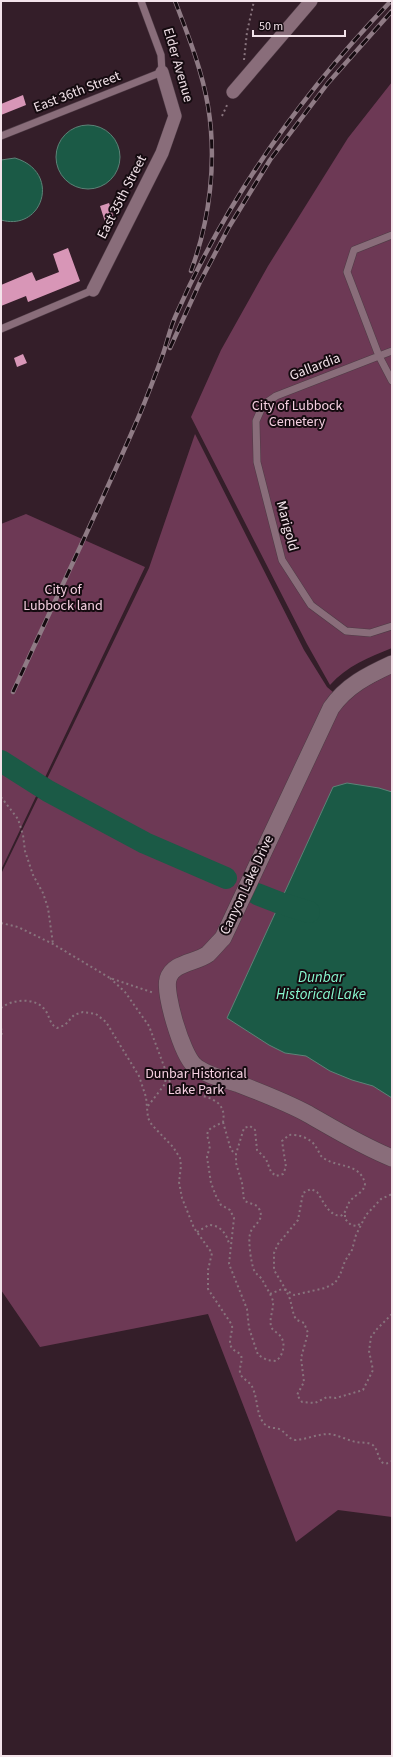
<svg xmlns="http://www.w3.org/2000/svg" width="393" height="1757" font-family="'Source Sans 3',sans-serif">
  <style>
    .green { fill: #6d3955 }
    .water { fill: #1b5a46; stroke: #5c8377 }
    .lines { fill: none; stroke-linecap: round; stroke-linejoin: round }
    .river { stroke: #1b5a46; stroke-width: 22 }
    .building { fill: #d896b7 }
    .service-casing { stroke: #4f3c46; stroke-width: 8 }
    .minor-casing { stroke: #4f3c46; stroke-width: 14 }
    .tertiary-casing { stroke: #4f3c46; stroke-width: 18 }
    .path { stroke: #88747d; stroke-width: 2; stroke-dasharray: 2 3; stroke-linecap: butt }
    .service { stroke: #896d7a; stroke-width: 7 }
    .minor { stroke: #896d7a; stroke-width: 13 }
    .tertiary { stroke: #896d7a; stroke-width: 17 }
    .rail-casing { stroke: #8f7b85; stroke-width: 4.5 }
    .rail { stroke: #150b10; stroke-width: 3; stroke-dasharray: 9; stroke-linecap: butt }
    .labels { text-anchor: middle; dominant-baseline: central; stroke-width: 4; stroke-linejoin: round; paint-order: stroke }
    .street-label { font-size: 14px; fill: #f3e3ea; stroke: #150b10 }
    .park-label { font-size: 14px; fill: #f5d0e1; stroke: #150b10 }
    .water-label { font-size: 15px; font-style: italic; fill: #88f9d0; stroke: #150b10 }
  </style>
  <rect width="100%" height="100%" fill="#341e29"/>
  <!-- green -->
  <path class="green" d="M392,82v566c-23,9 -45,18 -62,37l-23,-41 -116,-227 30,-67 47,-84 80,-128z
    M195,434l109,216 23,37 19,16 14,-13 32,-17v844l-54,-7 -42,32 -88,-228 -168,33 -39,-57v-416l148,-306z
    M26,514l119,53 -144,303v-346z"/>
  <!-- water -->
  <path class="water" d="M56 157a32 32 0 1 1 64 0a32 32 0 1 1-64 0Z
    M15,158c47,14 28,74 -14,62v-60z
    M347,783l32,5 13,4v306l-19,-12 -21,-6 -22,-9 -24,-15 -21,-3 -16,-8 -42,-27 106,-231z"/>
  <g class="lines">
    <!-- river -->
    <path class="river" d="M1,761l47,30 97,52 81,35
      M257,894l23,9 29,9"/>
  </g>
  <!-- building -->
  <path class="building" d="M23,95l3,10 -25,10v-11z
    M109,203l6,18 -9,4 -6,-19z
    M68,248l12,33 -52,21 -2,-6 -25,10v-21l31,-13 4,9 23,-9 -6,-18z
    M23,354l4,9 -10,4 -3,-9z"/>
  <g class="lines">
    <!-- service casing -->
    <g class="service-casing">
      <path id="service" d="M1,136l161,-64 -1,-17 -20,-54
        M392,235l-38,15 -7,22 32,84 -103,40 -13,9 -7,16 1,41 25,98 29,45 35,26 24,2 22,-7
        M1,329l92,-39
        M392,351l-13,5 13,25"/>
    </g>
    <!-- minor casing -->
    <g class="minor-casing">
      <path id="minor" d="M233,92l78,-91
        M93,290l69,-137 13,-37 -13,-44"/>
    </g>
    <!-- tertiary casing -->
    <g class="tertiary-casing">
      <path id="tertiary" d="M392,664c-24,11 -46,22 -61,44l-108,230c-5,5 -10,11 -15,16 -12,9 -35,8 -40,25 -4,15 14,75 26,86 9,9 32,15 45,19 23,9 47,18 69,30 28,16 54,32 84,44"/>
    </g>
    <!-- path -->
    <path class="path" d="M244,60l3,-28 7,-31
      M222,116l6,-13
      M1,797l17,22 5,16 2,16 8,24 10,18 5,15 5,36
      M1,923l17,4 35,17 57,34 44,15
      M110,978l15,14 24,34 22,59c14,13 58,5 52,37l-12,6 -3,3 -1,4 3,11 -3,11 4,26 5,13 5,9 9,5 4,8 -5,46 18,45 2,19 9,27 9,5 9,1c7,-5 10,-17 5,-24 -3,-5 -9,-6 -10,-11 -2,-8 3,-17 2,-25 -2,-7 -8,-15 -11,-22 -3,-3 -6,-5 -8,-9 -3,-7 -6,-29 -4,-36 2,-10 17,-13 8,-27 -4,-4 -10,-3 -14,-7l-2,-17 -6,-20v-9l8,-26 6,-2 5,4 2,20 9,9 5,13 5,4 7,-2 3,-7 -4,-26 7,-6c9,-1 22,3 27,12 3,4 4,10 9,12 15,9 34,4 40,24 0,9 -9,11 -14,17 -5,5 -4,14 -11,16 -12,-1 -17,-16 -23,-24l-6,-3 -8,4 -5,27 -20,24 -4,9v17l12,20 8,5 31,-7 10,-5 5,-8 5,-14 7,-11 4,-15 10,-20 15,-16 11,-5
      M1,1008c11,-9 35,-11 44,2 5,6 4,14 12,18l8,-3 9,-10 9,-3 13,2 10,8 33,54 7,21 2,21 4,7 21,22 7,11 1,8 -2,16 3,16 12,30 18,25 -4,17v19l24,36c1,8 -5,17 0,23 2,3 6,4 9,7 2,7 -2,11 -1,18 2,7 11,8 13,16 5,10 3,30 14,37 4,3 10,1 14,4 6,4 7,9 15,10 11,-1 22,-6 33,-6 9,1 18,6 27,8 5,1 10,0 15,2 10,4 5,27 21,17
      M1,1028l1,4 -1,5
      M148,1106l17,-22 1,-9
      M223,1122l8,28 5,4
      M345,1215v4l6,6 6,1 4,-3
      M197,1232l12,-7c11,0 18,9 20,19
      M270,1294l12,-5 4,1 4,9 4,17 3,4 7,3 4,10 -7,25 3,24 -7,13 5,7 13,1 12,-6 9,1 27,-8 10,-20 -4,-19 2,-14 6,-8 15,-15"/>
    <!-- service -->
    <use href="#service" class="service"/>
    <!-- minor -->
    <use href="#minor" class="minor"/>
    <!-- tertiary -->
    <use href="#tertiary" class="tertiary"/>
    <!-- rail casing -->
    <g class="rail-casing">
      <path id="rail" d="M175,1c13,34 27,69 33,105 9,54 2,114 -17,165
        M170,348l30,-66 29,-55 41,-67 58,-77 64,-72
        M13,692c42,-92 86,-183 126,-276 8,-19 16,-40 23,-59 5,-14 8,-29 14,-42 52,-118 126,-222 215,-314"/>
    </g>
    <!-- rail -->
    <use href="#rail" class="rail"/>
  </g>
  <g class="labels">
    <!-- street labels -->
    <g class="street-label">
      <text transform="translate(178 65) rotate(74)">Elder Avenue</text>
      <text transform="translate(77 92) rotate(-21)">East 36th Street</text>
      <text transform="translate(122 197) rotate(-63)">East 35th Street</text>
      <text transform="translate(315 367) rotate(-21)">Gallardia</text>
      <text transform="translate(287 526) rotate(75)">Marigold</text>
      <text transform="translate(247 885) rotate(-65)">Canyon Lake Drive</text>
    </g>
    <!-- park labels -->
    <g class="park-label">
      <text x="297" y="406">City of Lubbock<tspan x="297" dy="16">Cemetery</tspan></text>
      <text x="63" y="590">City of<tspan x="63" dy="16">Lubbock land</tspan></text>
      <text x="196" y="1074">Dunbar Historical<tspan x="196" dy="16">Lake Park</tspan></text>
    </g>
    <!-- water labels -->
    <g class="water-label">
      <text x="321" y="977">Dunbar<tspan x="321" dy="17">Historical Lake</tspan></text>
    </g>
  </g>
  <!-- border -->
  <rect width="393" height="1757" fill="none" stroke="#f3e3ea" stroke-width="4"/>
  <!-- scale -->
  <path d="M253 30v6h92v-6" fill="none" stroke="#f3e3ea" stroke-width="2"/>
  <text x="259" y="30" font-size="12" fill="#f3e3ea" stroke="#150b10" stroke-width="3" paint-order="stroke">50 m</text>
</svg>
